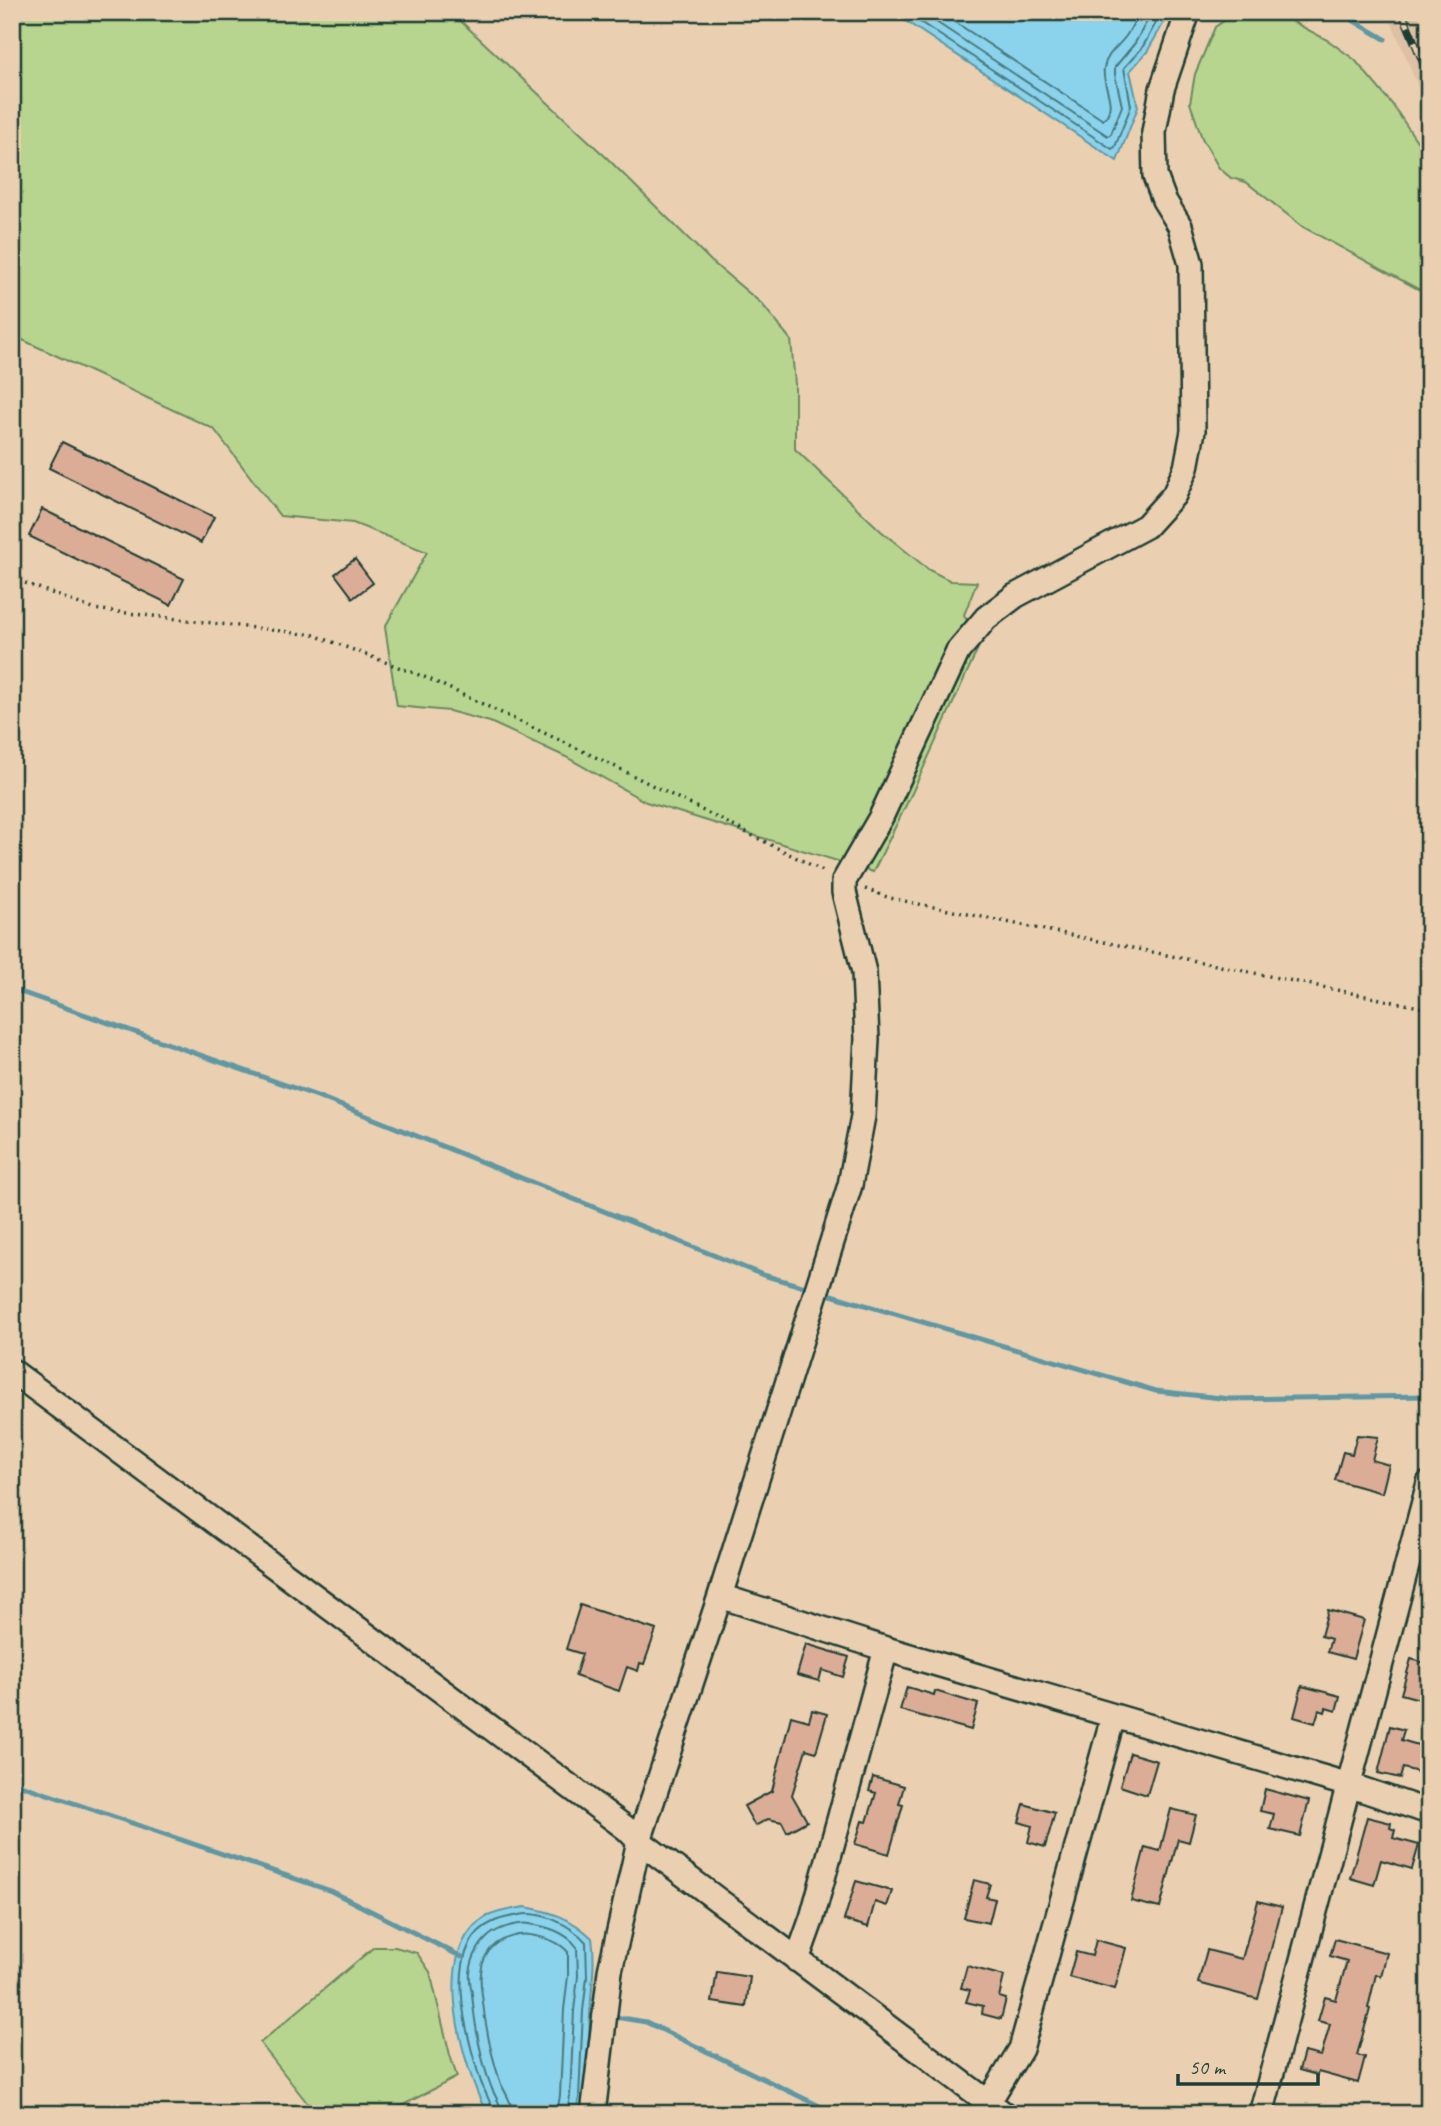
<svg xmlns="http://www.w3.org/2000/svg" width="1441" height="2126" font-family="Caveat,sans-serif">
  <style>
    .built { fill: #dec1a4 }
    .green { fill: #b7d58e; stroke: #6b8961; stroke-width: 2 }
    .water { fill: #8bd3ec; stroke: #6097a2; stroke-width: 2 }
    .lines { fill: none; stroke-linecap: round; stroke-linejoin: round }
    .shore { stroke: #4a797e; stroke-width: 2 }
    .stream { stroke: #6097a2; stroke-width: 5 }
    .building { fill: #dbad96; stroke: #1f3d34; stroke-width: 2 }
    .street-casing { stroke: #1f3d34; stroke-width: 28 }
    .path { stroke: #1f3d34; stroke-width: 3.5; stroke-dasharray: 2 5; stroke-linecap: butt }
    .street { stroke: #ead0b1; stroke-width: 23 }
    .rail-casing { stroke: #1f3d34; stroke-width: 8 }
    .rail { stroke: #ead0b1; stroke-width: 5; stroke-dasharray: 16; stroke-linecap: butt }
  </style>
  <rect width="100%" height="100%" fill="#ead0b1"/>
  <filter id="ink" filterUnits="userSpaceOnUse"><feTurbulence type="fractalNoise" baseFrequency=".0143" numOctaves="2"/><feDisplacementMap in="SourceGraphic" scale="14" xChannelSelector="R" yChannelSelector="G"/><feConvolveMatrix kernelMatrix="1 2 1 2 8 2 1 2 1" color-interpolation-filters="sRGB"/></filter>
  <g filter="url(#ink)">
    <!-- built -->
    <path class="built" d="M1387,12h30l12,28v73z"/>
    <!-- green -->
    <path class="green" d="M12,12h439l157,147 103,102 51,43 29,36 4,44v65l86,82 48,39 22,11 26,1 -13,33 16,29 -68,149 -39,79 -227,-70 -80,-45 -76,-35 -41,-11 -52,-5 -12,-79 42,-75 -74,-29 -73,-7 -66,-87 -202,-94z
      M1237,12l40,1 52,28 26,19 37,44 37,55v136l-126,-68 -57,-45 -15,-4 -12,-10 -17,-30 -12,-35 5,-29 20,-47z
      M374,1947h21l22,6 13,19 20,83 7,22 -71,37h-70l-56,-71z
      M1429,2069v45h-11z"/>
    <!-- water -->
    <path class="water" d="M892,12h278l-23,40 -17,19 8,36 -21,54z
      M525,1907c28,5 46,11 67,31 4,26 -1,51 -2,77 -2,33 0,67 -8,99h-95c-24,-47 -60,-166 1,-198 10,-5 25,-7 37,-9z"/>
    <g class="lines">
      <!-- shore -->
      <path class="shore" d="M905,12l207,137 3,-2 16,-41 -7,-38 18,-20 20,-36
        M921,12l187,124 3,-2 11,-28 -7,-31v-8l20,-24 17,-31
        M940,12l163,108c16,-15 -2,-34 1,-52 2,-14 14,-21 22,-32 5,-7 9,-16 13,-24
        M493,2114c-1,-12 -10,-24 -13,-35 -13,-41 -40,-134 13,-157 8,-4 18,-5 26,-7 23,-5 53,11 67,27l1,35 -4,34 -4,86 -3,17
        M502,2114c-1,-10 -6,-16 -10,-25 -12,-30 -17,-63 -20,-95 -1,-7 -3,-15 -2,-21 2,-16 8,-28 20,-38 9,-7 28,-13 40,-11 18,3 36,8 47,23l1,29 -4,35 -4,85 -3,18
        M512,2114c0,-12 -6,-20 -11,-30 -10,-29 -16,-59 -19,-89 -1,-7 -2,-15 -1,-22 1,-11 5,-21 14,-28 8,-7 24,-12 35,-10 13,2 29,6 38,17v24l-4,34 -4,85 -3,19"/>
      <!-- stream -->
      <path class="stream" d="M1339,12l46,27
        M12,989l305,107 446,179 49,14
        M821,1292l335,99 74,8 199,-3
        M12,1782l319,109 131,66
        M609,2016l37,6 190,92"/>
    </g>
    <!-- building -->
    <path class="building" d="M62,442l152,75 -13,26 -152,-75z
      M42,509l142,70 -13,26 -142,-69z
      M355,559l18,24 -20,15 -18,-24z
      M1357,1435l21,2 -6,23 17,5 -7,28 -47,-13 8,-28 9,2z
      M580,1605l76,25 -12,34 -4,-1 -2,8 -11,-4 -8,24 -44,-15 7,-22 -16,-5z
      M1328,1610l36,10 -11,39 -26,-7 4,-13 -10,-3z
      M806,1644l43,13 -6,20 -21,-7 -3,11 -22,-6z
      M1411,1659l18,5v29l-2,8 -26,-7z
      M1302,1686l38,10 -4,15 -10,-3 -1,4 -6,-2 -4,13 -21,-6z
      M907,1687l27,8 1,-4 43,13 -7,26 -71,-20z
      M812,1710l15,4 -11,38 -10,-3 -14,46 15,26 -20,11 -5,-10 -14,-3 -13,7 -11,-20 28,-15 19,-75 18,5z
      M1390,1726l14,4 -3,10 24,7 -7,25 -15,-4 -3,10 -22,-5z
      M1130,1753l27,8 -10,34 -27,-9z
      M873,1777l31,9 -5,18 4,1 -14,49 -34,-10 7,-23 5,1 9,-29 -7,-2z
      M1265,1789l44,12 -9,35 -30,-7 4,-15 -14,-3z
      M1024,1804l31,9 -10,34 -17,-5 4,-16 -13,-4z
      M1171,1809l25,6 -7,27 -11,-3 -18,69 -29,-7 14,-54 15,4z
      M1367,1817l24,6 -1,5 5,2 -2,8 26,7 -7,24 -31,-9 -7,25 -24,-7z
      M974,1880l16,4 -4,13 9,2 -6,24 -25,-5z
      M856,1881l36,10 -5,15 -12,-4 -7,25 -24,-7z
      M1258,1901l24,6 -24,92 -60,-16 9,-33 35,9z
      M1335,1939l52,14 -6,23 -5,-2 -8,34 2,1 -13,46 8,2 -7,26 -40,-11 -1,3 -18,-5 5,-18 17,4 9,-32 -12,-3 7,-24 11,3 11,-39 -17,-5z
      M1096,1940l30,8 -11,41 -46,-12 7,-25 16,4z
      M967,1966l37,10 -5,21 7,2 -5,20 -19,-5 1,-8 -17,-4 4,-12 -9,-2z
      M717,1972l33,5 -4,30 -34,-5z"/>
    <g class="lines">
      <!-- street casing -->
      <g class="street-casing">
        <path id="street" d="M12,1371l615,458 12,12 365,273
          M720,1596l166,53 463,136 80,27
          M797,1960l15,-42 74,-269
          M988,2103l33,-54 92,-332
          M593,2114l17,-143 29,-130 81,-245 130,-411 13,-69 4,-77 -3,-67 -20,-80v-11l37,-64 77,-166 28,-33 29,-22 131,-70 28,-31 12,-27 7,-37 -2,-167 -11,-38 -16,-26 -9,-24 -1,-44 8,-43 26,-77
          M1261,2114l168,-631"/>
      </g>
      <!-- path -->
      <path class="path" d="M12,578l81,31 221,26 113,43 179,84 219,110
        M865,889l25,9 539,111"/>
      <!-- street -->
      <use href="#street" class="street"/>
      <!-- rail casing -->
      <g class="rail-casing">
        <path id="rail" d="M1402,12l27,65"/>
      </g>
      <!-- rail -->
      <use href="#rail" class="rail"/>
    </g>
  </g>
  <!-- margin -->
  <rect width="1441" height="2126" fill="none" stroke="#ead0b1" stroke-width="42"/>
  <rect x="21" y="21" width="1399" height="2084" fill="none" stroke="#1f3d34" stroke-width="2.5" filter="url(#ink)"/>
  <!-- scale -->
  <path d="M1178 2074v10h140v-10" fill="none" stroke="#1f3d34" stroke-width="3.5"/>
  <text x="1189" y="2074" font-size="21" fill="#1f3d34" stroke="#ead0b1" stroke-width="5" paint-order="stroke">50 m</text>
</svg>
